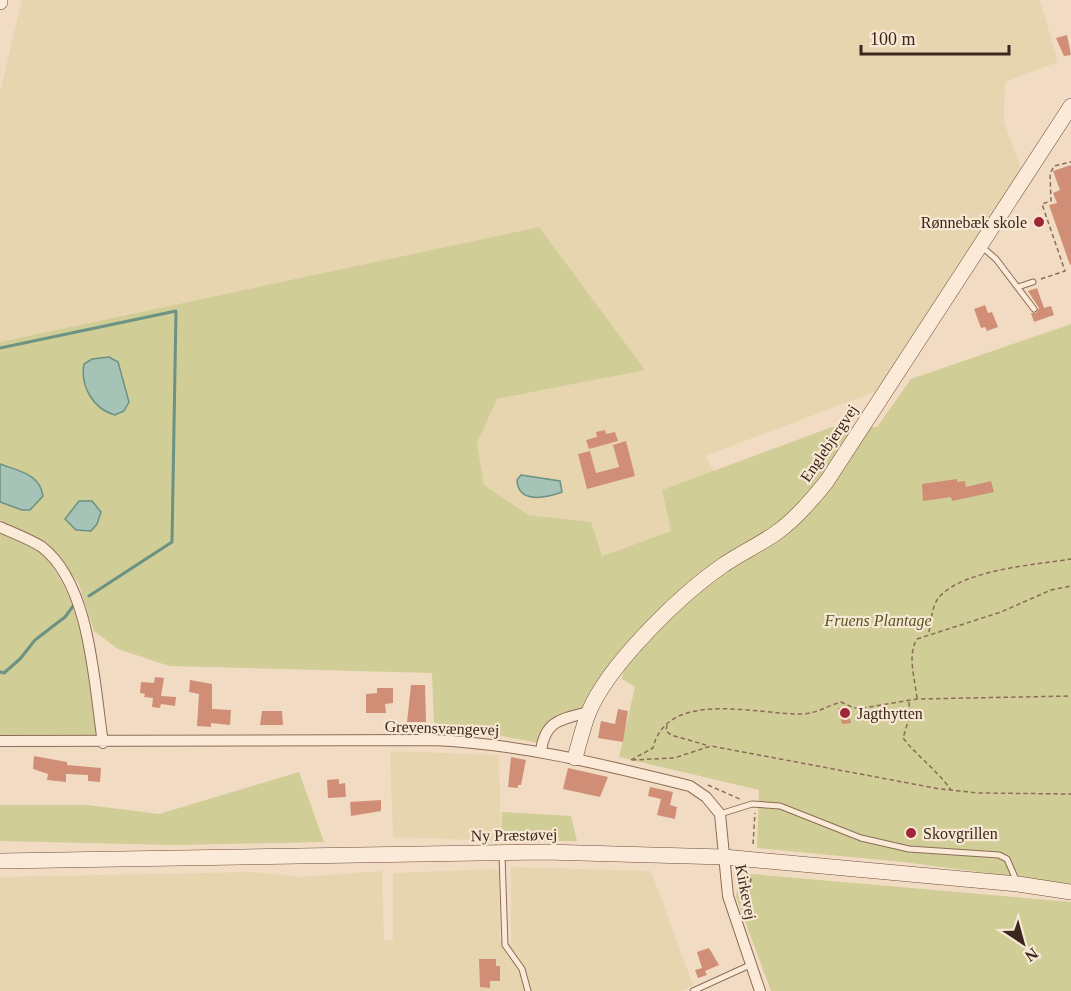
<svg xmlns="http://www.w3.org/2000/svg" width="1071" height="991" font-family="Georgia,serif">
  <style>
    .farmland { fill: #e7d5b0 }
    .green { fill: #d0cd96 }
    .water { fill: #a5c3b6; stroke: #6b9282; stroke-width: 1.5 }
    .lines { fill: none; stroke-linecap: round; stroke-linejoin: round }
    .stream { stroke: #6b9282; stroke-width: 3 }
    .building { fill: #d18e77 }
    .lane-casing { stroke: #8c6c58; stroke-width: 7 }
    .street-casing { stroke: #8c6c58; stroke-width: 12 }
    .secondary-casing { stroke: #6e4d3c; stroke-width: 16 }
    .path { stroke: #8c6c58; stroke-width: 1.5; stroke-dasharray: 4.5 3; stroke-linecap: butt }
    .lane { stroke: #fbead7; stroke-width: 5 }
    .street { stroke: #fbead7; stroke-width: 10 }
    .secondary { stroke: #fbead7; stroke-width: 15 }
    .poi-dot { fill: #9f2539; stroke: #f8e7d3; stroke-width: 2 }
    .labels { text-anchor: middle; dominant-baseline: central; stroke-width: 4.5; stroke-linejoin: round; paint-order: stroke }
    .poi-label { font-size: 16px; fill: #3b271d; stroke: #f8e7d3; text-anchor: start }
    .street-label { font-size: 16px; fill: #3b271d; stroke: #f8e7d3 }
    .park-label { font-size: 16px; font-style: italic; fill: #545923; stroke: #f8e7d3 }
  </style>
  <rect width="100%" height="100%" fill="#f1dcc3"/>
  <!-- farmland -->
  <path class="farmland" d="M22,0h1018l18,62 -53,20 -1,40 17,47 -144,222 -172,65 9,15 -52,19 9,41 -70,25 -10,-34 -63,-7 -44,-30 -7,-42 20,-44 147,-29 -105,-143 -539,115v-250z
    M390,751l109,4 2,86 -108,-4z
    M511,867l140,4 42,114 -13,6h-680v-114l253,-5 48,5 81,-6 2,69 9,1v-68l101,-4 5,2 1,69 11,4z"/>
  <!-- green -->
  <path class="green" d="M539,227l106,143 -148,29 -20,44 7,42 44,30 63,7 11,34 69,-25 -9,-41 170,-63h45l34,-48 160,-55v560l-168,-22 -146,-14 2,-58 -140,-33 16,-70 -13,-8 6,-31c-11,15 -28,48 -40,59 -19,16 -44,2 -50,36l-104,-20 -2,-50 -263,-7 -51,-17 -24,-18 -16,-49 -31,-35 -47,-27v-178z
    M0,532c12,6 32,12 41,21 45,48 46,123 56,184l-97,-1z
    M299,772l25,70 -149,3 -175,-4v-36h87l72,9z
    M502,812l69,4 6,25h-76z
    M740,873l331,29v89h-300l-35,-94z"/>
  <!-- water -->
  <path class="water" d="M109,357l9,5 11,40 -5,9 -9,4c-22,-6 -35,-29 -31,-51l8,-5z
    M0,464c19,7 40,10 43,32l-13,14h-8l-22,-8z
    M521,475l39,6 2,11c-16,6 -44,12 -45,-12z
    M79,501h13l9,11 -4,12 -6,7 -15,-1 -11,-11z"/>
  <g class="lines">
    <!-- stream -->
    <path class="stream" d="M0,348l176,-37 -4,231 -83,54
      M0,672l4,1 16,-14 15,-19 30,-23 9,-12"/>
  </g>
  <!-- building -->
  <path class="building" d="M1067,35l4,20 -7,1 -8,-18z
    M1071,165v99l-1,1 -21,-60 8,-2 -4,-10 7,-3 -7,-19z
    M1037,288l7,20 7,-2 3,9 -20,7 -3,-9h5l3,-5 -11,-17z
    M985,305l3,8 4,-1 6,15 -11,4 -2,-4 -4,1 -7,-19z
    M605,430l1,4 9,-2 3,9 -29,8 -3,-9 11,-3 -1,-5z
    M626,441l9,35 -48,13 -9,-35 12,-3 6,22 23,-6 -6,-22z
    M957,479v3l8,-1 1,6 25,-6 3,11 -42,9 -1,-4 -28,4 -1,-17z
    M155,677l9,1 -3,18 15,1 -1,9 -14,-2 -1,4 -8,-1 1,-9 -9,-1 1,-3 -5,-1 1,-11 13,1z
    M190,680l22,4v25l19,1 -1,15 -19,-2v4l-14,-1 2,-32 -10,-2z
    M411,685h14l1,37h-19z
    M377,688h16v15l-8,1 1,9h-20v-19l11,-1z
    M848,707l3,16 -9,1 -4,-16z
    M618,709l10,2 -5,31 -25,-4 3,-17 14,3z
    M262,711h20l1,14h-23z
    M34,756l33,6v3l34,3 -1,14 -12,-1v-6l-22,-1v8l-19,-2 1,-6 -15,-5z
    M511,757l15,3 -5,25h-3v3l-10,-1z
    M568,768l40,9 -8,20 -37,-8z
    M339,779v5l6,-1 1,14 -18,1 -1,-18z
    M650,787l23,5 -3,13 7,2 -2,12 -18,-4 4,-16 -13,-3z
    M381,800v11l-30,5 -1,-14z
    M709,948l10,17 -14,6 2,4 -9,3 -3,-8 7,-2 -5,-16z
    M479,959h17v7h4v15h-10v7l-10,-1z"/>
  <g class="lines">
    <!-- lane casing -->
    <g class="lane-casing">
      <path id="lane" d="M982,247l14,12 38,50
        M1018,287l15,-5
        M720,814l32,-10 28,2 81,32 48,11 90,6 8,4 10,23
        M502,855l3,90 17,24 6,22
        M693,991l57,-26"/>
    </g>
    <!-- street casing -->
    <g class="street-casing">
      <path id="street" d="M0,527c13,6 30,12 42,20 49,38 52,138 61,196
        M0,741l433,-1c89,4 172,25 257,46l16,11 14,17 8,82 32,95
        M541,751c4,-31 21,-32 48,-39"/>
    </g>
    <!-- secondary casing -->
    <g class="secondary-casing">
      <path id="secondary" d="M0,2v-2
        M575,758c4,-15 8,-30 13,-44 19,-48 91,-118 134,-148 17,-12 37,-21 54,-33 20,-14 36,-33 51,-52l244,-375
        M0,861l545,-9 179,5 294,27 53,8"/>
    </g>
    <!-- path -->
    <path class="path" d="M1041,279l24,-8 -23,-67 9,-3 -1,-27 4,-8 17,-4
      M929,632c2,-11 3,-26 10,-35 26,-28 96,-32 132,-38
      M917,698c-2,-18 -10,-44 0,-59l84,-27 50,-22 20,-4
      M909,702l1,13 -7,23c15,19 34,32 48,52
      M667,725l-1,6 5,4 35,10
      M631,760l22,-12c14,-60 105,-33 149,-34 16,-1 25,-8 39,-12l13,6h9l54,-9 154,-3
      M632,760l42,-2 37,-12 229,43 39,4 92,1
      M708,785l34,15
      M753,844l2,-31
      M747,920l4,-43"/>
    <!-- lane -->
    <use href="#lane" class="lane"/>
    <!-- street -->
    <use href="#street" class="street"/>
    <!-- secondary -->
    <use href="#secondary" class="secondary"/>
  </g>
  <!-- markers -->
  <g class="poi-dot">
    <circle cx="1039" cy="222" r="6"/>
    <circle cx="845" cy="713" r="6"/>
    <circle cx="911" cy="833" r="6"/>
  </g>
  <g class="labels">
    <!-- poi labels -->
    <g class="poi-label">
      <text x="1027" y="222" text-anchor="end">Rønnebæk skole</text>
      <text x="857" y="713">Jagthytten</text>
      <text x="923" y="833">Skovgrillen</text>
    </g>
    <!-- street labels -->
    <g class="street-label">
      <text transform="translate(829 443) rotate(-56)">Englebjergvej</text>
      <text transform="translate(442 728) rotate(2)">Grevensvængevej</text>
      <text transform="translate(514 835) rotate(-1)">Ny Præstøvej</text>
      <text transform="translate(746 892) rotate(79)">Kirkevej</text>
    </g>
    <!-- park labels -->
    <g class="park-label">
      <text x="878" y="620">Fruens Plantage</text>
    </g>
  </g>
  <!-- north arrow -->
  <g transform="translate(1023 943) rotate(144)" stroke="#f8e7d3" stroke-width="4.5" paint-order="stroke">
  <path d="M0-4.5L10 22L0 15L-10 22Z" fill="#3b271d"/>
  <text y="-9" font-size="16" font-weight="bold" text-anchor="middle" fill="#3b271d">N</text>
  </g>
  <!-- scale -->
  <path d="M861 45v9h148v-9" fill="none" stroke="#3b271d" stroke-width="3"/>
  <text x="870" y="45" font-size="18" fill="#3b271d" stroke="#f8e7d3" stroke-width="4.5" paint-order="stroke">100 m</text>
</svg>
